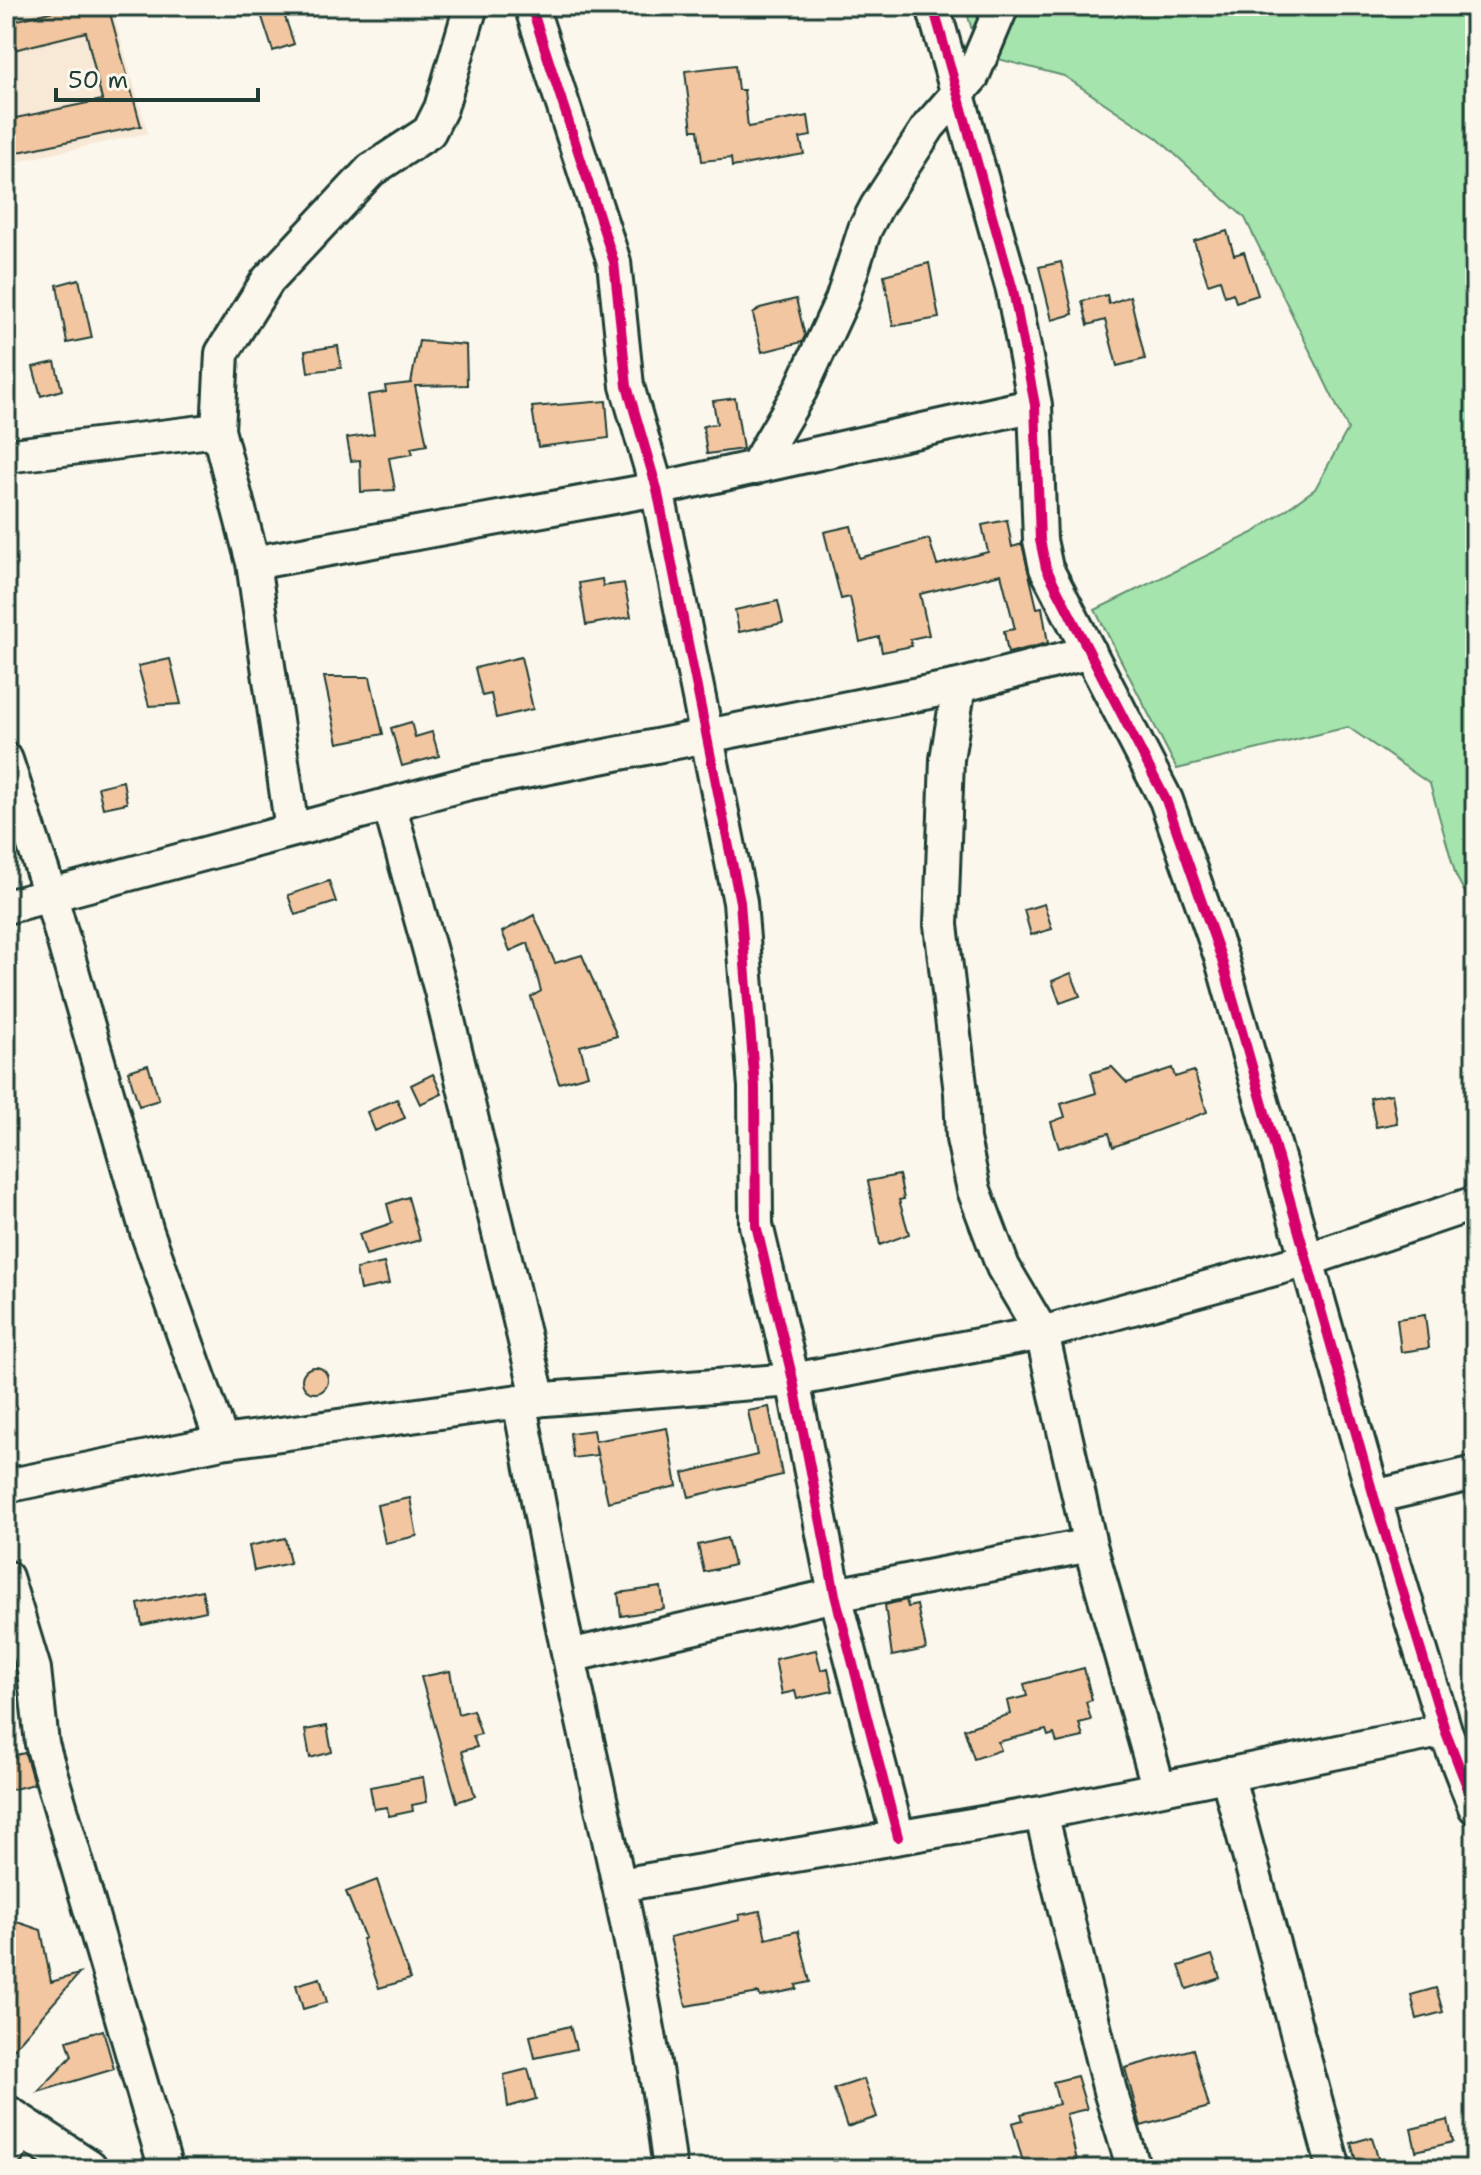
<svg xmlns="http://www.w3.org/2000/svg" width="1481" height="2175" font-family="'Shantell Sans',sans-serif">
  <style>
    .built { fill: #f8e8d6 }
    .green { fill: #a5e4ad; stroke: #629070; stroke-width: 2 }
    .building { fill: #f2c6a1; stroke: #1f3d34; stroke-width: 2 }
    .lines { fill: none; stroke-linecap: round; stroke-linejoin: round }
    .minor-casing { stroke: #1f3d34; stroke-width: 38 }
    .tertiary-casing { stroke: #1f3d34; stroke-width: 46 }
    .minor { stroke: #fbf7ec; stroke-width: 32 }
    .tertiary { stroke: #fbf7ec; stroke-width: 40 }
    .cycleway-casing { stroke: #fbf7ec; stroke-width: 15 }
    .cycleway { stroke: #d6006c; stroke-width: 10 }
  </style>
  <rect width="100%" height="100%" fill="#fbf7ec"/>
  <filter id="ink" filterUnits="userSpaceOnUse"><feTurbulence type="fractalNoise" baseFrequency=".0125" numOctaves="2"/><feDisplacementMap in="SourceGraphic" scale="16" xChannelSelector="R" yChannelSelector="G"/><feConvolveMatrix kernelMatrix="1 2 1 2 8 2 1 2 1" color-interpolation-filters="sRGB"/></filter>
  <g filter="url(#ink)">
    <!-- built -->
    <path class="built" d="M6,6h105l37,127 -142,31z"/>
    <!-- green -->
    <path class="green" d="M965,6h510v905l-19,-35 -26,-92 -82,-57 -171,42 -82,-159 158,-77 62,-44 33,-60 -103,-211 -88,-80 -93,-62 -85,-22z"/>
    <!-- building -->
    <path class="building" d="M73,6h35l33,120 -132,28 -3,-34 96,-20 -16,-68 -80,20v-29z
      M282,8l12,36 -21,7 -12,-37z
      M735,65l3,25h6l4,37 60,-11 3,20 -11,2 4,16 -72,13 -1,-9 -29,3 -4,-31h-6l-7,-59z
      M1227,231l7,24 10,-3 14,43 -22,7 -3,-9 -8,3 -5,-16 -12,4 -14,-43z
      M1061,262l12,52 -21,6 -13,-53z
      M929,263l10,55 -46,8 -9,-51z
      M79,279l13,59 -25,5 -10,-58z
      M1107,295l2,9 21,-8 15,63 -28,7 -12,-46 -17,5 -6,-24z
      M796,299l9,37 -3,6 -40,10 -9,-38 7,-6z
      M419,341l47,4 1,40 -52,1 12,59 -16,3 2,6 -24,4 6,32 -34,2 -1,-32 -9,1 -4,-23 27,-4 -6,-39 18,-3 -1,-6 26,-3z
      M338,346l3,22 -33,4 -3,-21z
      M55,362l7,28 -21,6 -8,-29z
      M735,398l8,51 -36,5 -4,-28 14,-2 -4,-23z
      M606,401l3,37 -71,9 -6,-40z
      M1007,520l5,27 10,-3 15,64 5,-1 6,36 -40,10 -4,-22 11,-2 -14,-55 -81,20 9,41 -19,4 2,7 -30,6 -3,-15 -19,5 -10,-45 -9,2 -17,-67 27,-6 8,32 70,-19 8,26 51,-13 -6,-27z
      M602,579l1,7 21,-3 7,34 -45,8 -7,-42z
      M778,601l5,22 -44,9 -4,-22z
      M521,657l12,52 -37,9 -5,-24 -9,2 -7,-28z
      M170,659l11,45 -32,2 -11,-40z
      M324,677h46l13,57 -45,9z
      M411,722l4,15 17,-5 7,24 -37,10 -11,-38z
      M123,781l4,22 -24,5 -5,-21z
      M329,881l7,21 -41,13 -7,-20z
      M1044,904l8,25 -21,6 -7,-25z
      M534,915l21,48 27,-8 35,81 -37,10 8,29 -29,8 -28,-86 10,-6 -13,-48 -18,8 -8,-19z
      M1071,973l9,23 -20,7 -8,-22z
      M148,1065l11,35 -20,6 -11,-35z
      M1112,1067l15,16 45,-15 3,9 19,-6 13,41 -94,35 -4,-14 -50,15 -8,-26 14,-5 -4,-13 35,-11 -5,-20z
      M433,1074l9,20 -22,10 -9,-19z
      M1392,1094l5,29 -21,4 -6,-29z
      M397,1099l8,19 -30,13 -8,-19z
      M899,1175l5,24 -5,1 10,34 -29,11 -12,-64z
      M408,1197l12,43 -54,15 -7,-21 33,-11 -5,-19z
      M384,1263l5,21 -29,6 -4,-21z
      M1425,1315l4,33 -28,4 -4,-33z
      M302 1380a13 13 0 1 1 26 0a13 13 0 1 1-26 0Z
      M769,1407l13,68 -93,22 -6,-24 74,-18 -9,-44z
      M667,1428l10,58 -69,16 -13,-58 2,11 -24,3 -3,-25 23,-3 2,11z
      M410,1498l7,38 -32,7 -8,-38z
      M285,1538l5,25 -36,8 -5,-25z
      M727,1538l7,27 -30,7 -6,-27z
      M661,1587l3,22 -43,7 -3,-23z
      M202,1590l4,21 -64,14 -4,-21z
      M906,1600l2,7 9,-2 9,44 -34,7 -7,-51z
      M816,1650l5,20 7,-2 5,23 -36,8 -2,-8 -13,3 -7,-35z
      M1084,1668l8,32 -6,2 5,18 -12,3 4,14 -26,6 -3,-9 -6,2 -2,-6 -48,12 3,8 -27,9 -10,-30 46,-15 -3,-13 20,-5 -3,-12z
      M450,1671l8,43 15,-4 8,24 -8,2 4,11 -15,4 13,45 -18,6 -36,-125z
      M327,1726l5,26 -22,6 -5,-28z
      M25,1753l9,31 -28,7v-34z
      M423,1777l4,25 -15,3 1,6 -24,5 -2,-9 -13,2 -4,-22z
      M377,1880l33,99 -31,9 -17,-49 3,-1 -19,-46z
      M760,1911l6,28 32,-8 12,51 -14,3 1,4 -37,8 -1,-4 -73,13 -16,-69 70,-17 -1,-5z
      M11,1920l30,10 10,52 28,-8 -73,83v-122z
      M1212,1955l8,23 -33,11 -8,-23z
      M320,1978l7,24 -24,7 -7,-24z
      M1436,1988l7,24 -26,7 -6,-24z
      M570,2026l6,23 -41,9 -5,-22z
      M103,2030l11,39 -76,23 34,-36 -5,-15z
      M1193,2049l16,58 -68,19 -16,-58z
      M528,2069l8,30 -28,8 -4,-32z
      M1077,2076l10,33 -21,5 13,55h-54l-13,-46 11,-3 -2,-6 38,-10 -6,-22z
      M864,2079l13,38 -30,10 -13,-38z
      M1448,2120l5,22 -37,9 -5,-22z
      M1372,2137l9,32h-23l-7,-26z"/>
    <g class="lines">
      <!-- minor casing -->
      <g class="minor-casing">
        <path id="minor" d="M531,6l83,256 13,124 30,103 83,413 15,185 1,138 37,155 42,215 63,242
          M933,6l80,284 22,115 5,135 6,28 120,232 55,157 153,540 71,233 30,77
          M6,456l212,-26
          M755,468l45,-77 42,-91 23,-71 12,-23 52,-80 43,-49 30,-71
          M253,563l404,-74 378,-84
          M959,686l-12,73 -6,166 20,168 2,46 11,51 29,77 39,66 48,212 68,241
          M6,760l45,137 96,335 75,210
          M389,804l52,187 98,409
          M292,830l-39,-267 -35,-133 4,-77 46,-73 103,-110 58,-38 12,-24 30,-102
          M6,907l463,-124 490,-97 131,-34
          M519,1401c17,86 32,171 50,256 36,170 79,339 101,512
          M6,1486l216,-44 297,-41 274,-21 249,-47 265,-73 168,-57
          M1374,1497l101,-24
          M6,1577l28,92 8,75 124,425
          M569,1656l266,-61 255,-50
          M1227,1774l107,395
          M1041,1813l69,278 24,78
          M620,1885l421,-72 404,-83
          M6,2154l18,-25"/>
      </g>
      <!-- tertiary casing -->
      <g class="tertiary-casing">
        <path id="tertiary" d="M6,2116l81,53"/>
      </g>
      <!-- minor -->
      <use href="#minor" class="minor"/>
      <!-- tertiary -->
      <use href="#tertiary" class="tertiary"/>
      <!-- cycleway casing -->
      <g class="cycleway-casing">
        <path id="cycleway" d="M531,6l83,256 13,124 30,103 83,413 15,185 1,138 37,155 42,215 63,242
          M933,6l80,284 22,115 5,135 6,28 120,232 55,157 153,540 71,233 30,77"/>
      </g>
      <!-- cycleway -->
      <use href="#cycleway" class="cycleway"/>
    </g>
  </g>
  <!-- margin -->
  <rect width="1481" height="2175" fill="none" stroke="#fbf7ec" stroke-width="32"/>
  <rect x="16" y="16" width="1449" height="2143" fill="none" stroke="#1f3d34" stroke-width="3" filter="url(#ink)"/>
  <!-- scale -->
  <path d="M56 88v12h202v-12" fill="none" stroke="#1f3d34" stroke-width="4"/>
  <text x="68" y="88" font-size="24" fill="#1f3d34" stroke="#fbf7ec" stroke-width="6" paint-order="stroke">50 m</text>
</svg>
